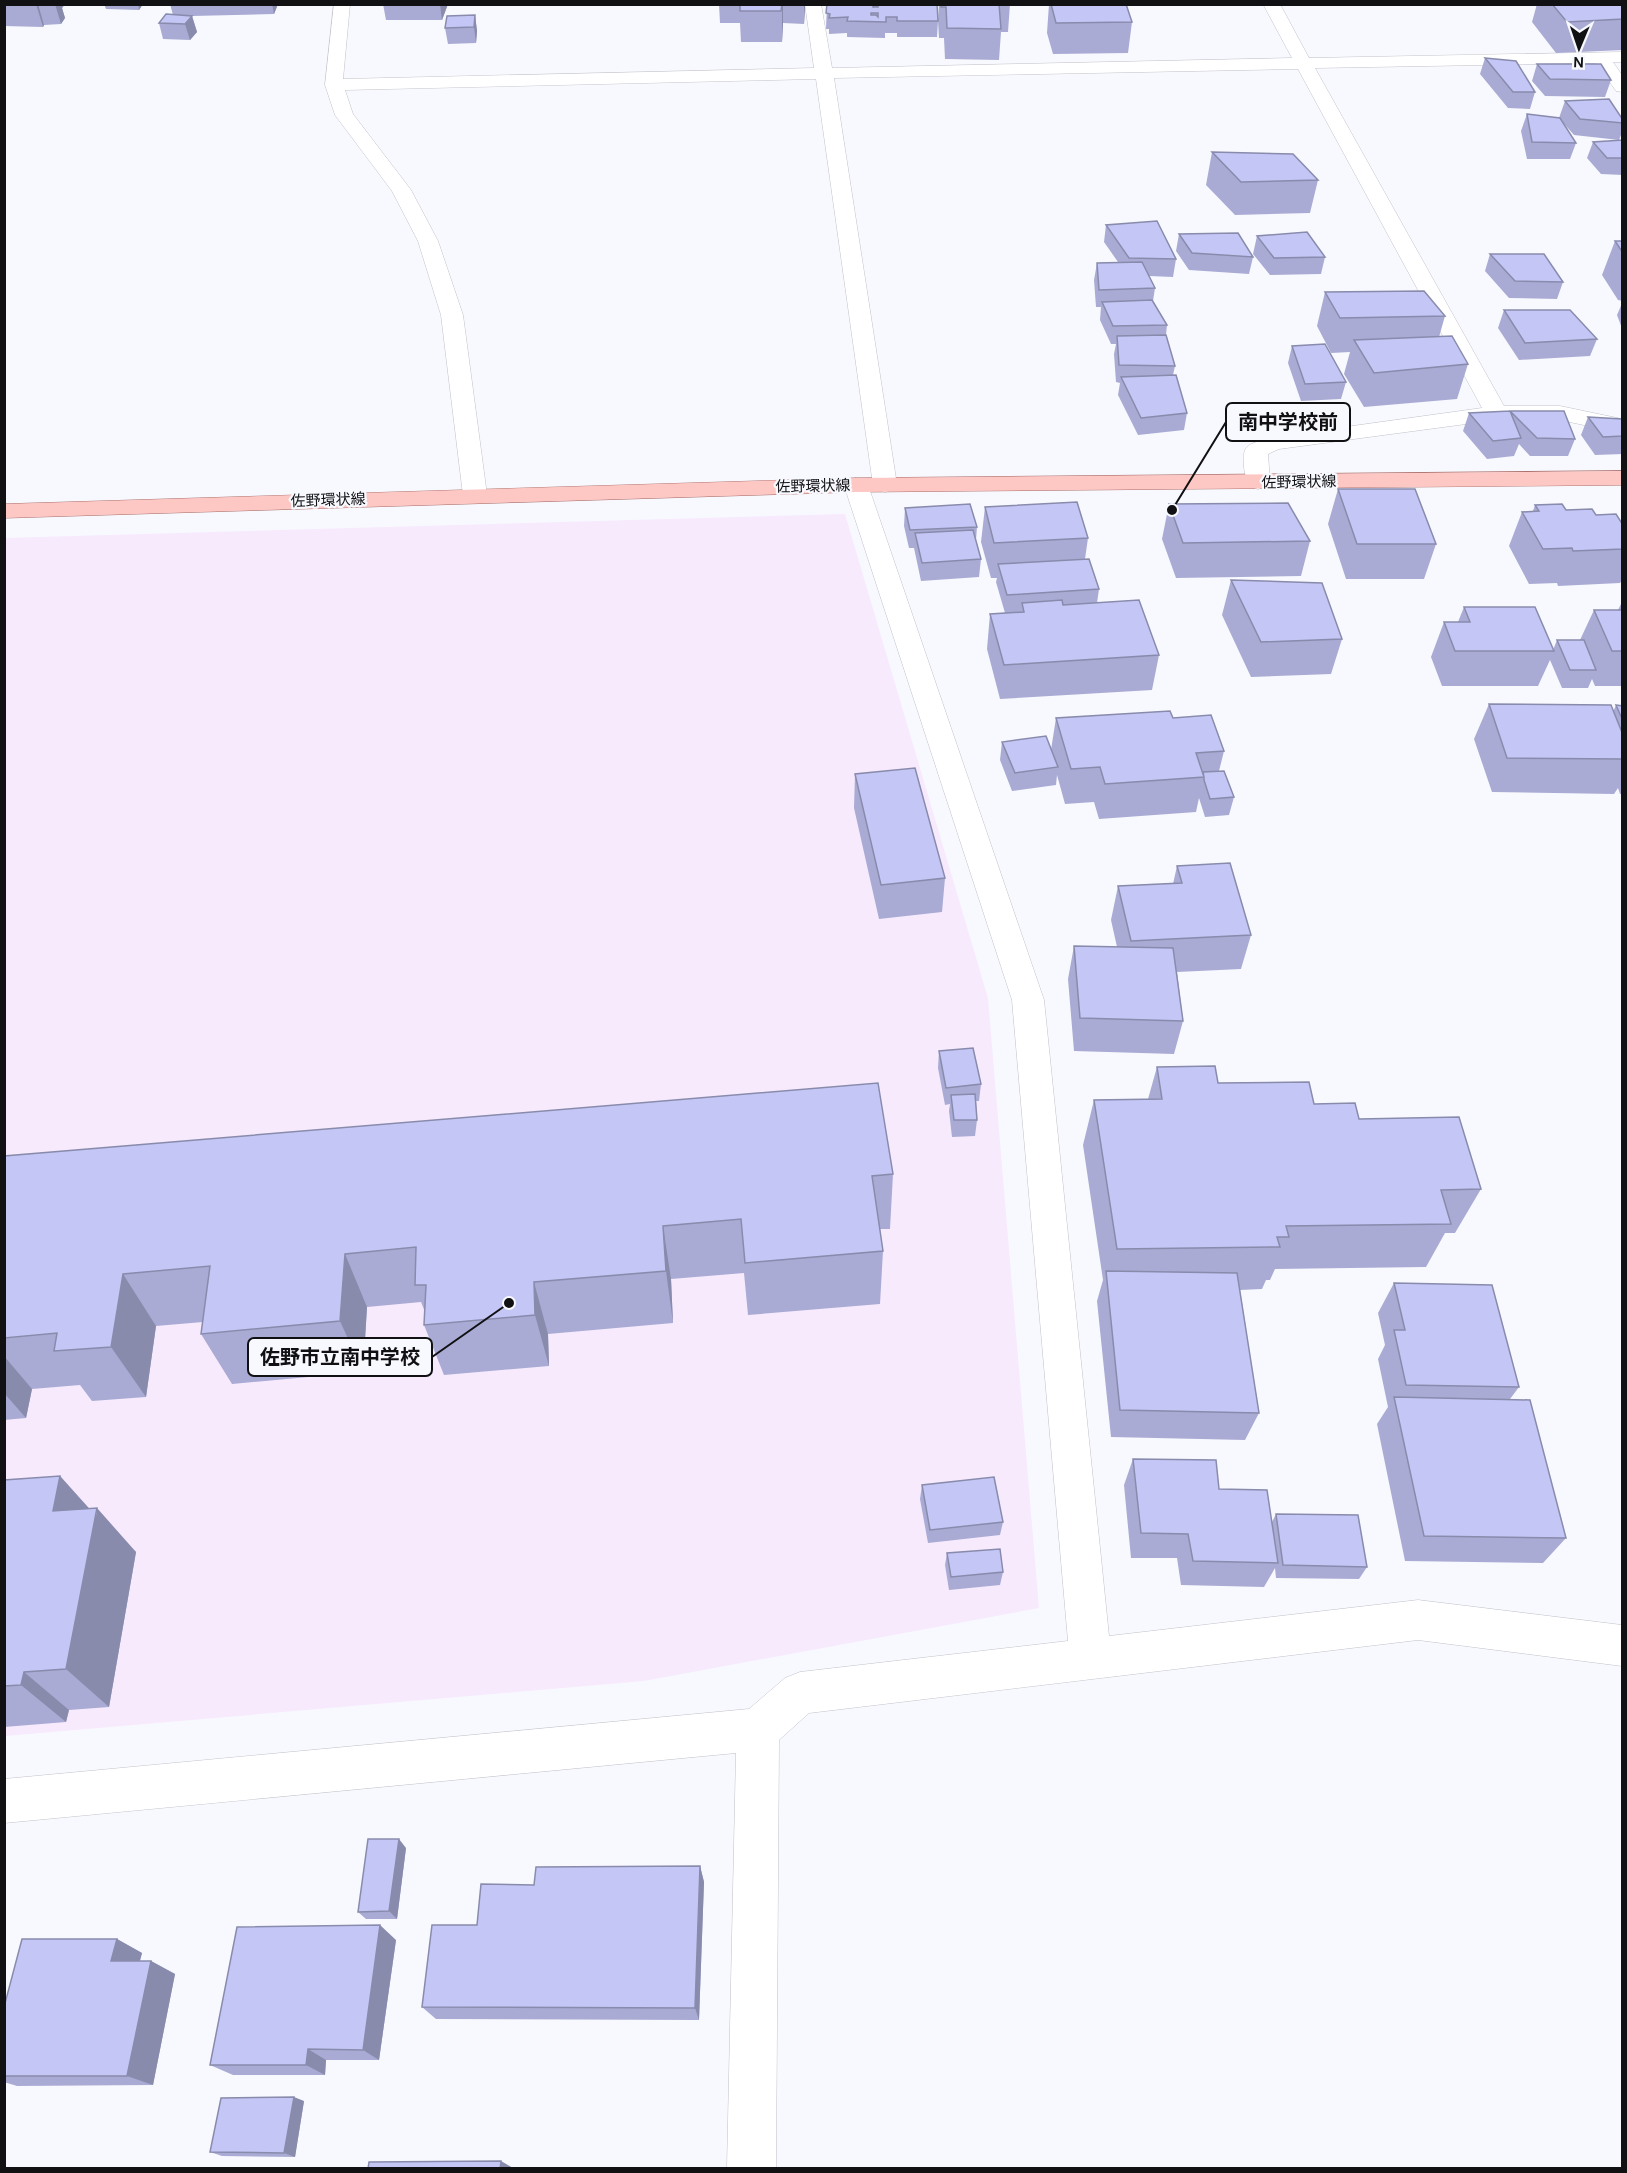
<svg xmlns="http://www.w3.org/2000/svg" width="1627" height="2173" font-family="Karla,'Noto Sans JP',sans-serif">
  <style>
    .education { fill: #f7eafd }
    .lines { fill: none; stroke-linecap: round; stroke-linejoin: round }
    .minor-casing { stroke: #c1c2ca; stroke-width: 1 }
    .major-casing { stroke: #aa6f6c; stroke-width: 1 }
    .minor { fill: #fff; fill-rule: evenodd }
    .major { fill: #fdc7c4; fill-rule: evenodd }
    .wall { fill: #a9abd4 }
    .shaded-wall { fill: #898bac }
    .building { fill: #c4c7f6; stroke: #898bac; stroke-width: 1.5; fill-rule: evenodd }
    .labels { text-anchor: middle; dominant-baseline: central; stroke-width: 4.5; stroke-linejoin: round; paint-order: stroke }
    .far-street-label { font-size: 15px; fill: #111114; stroke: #f8f9fe }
    .leader { fill: none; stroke: #111114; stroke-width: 2 }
    .callout-dot { fill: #111114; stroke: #f8f9fe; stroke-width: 2 }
    .callout { fill: #f8f9fe; stroke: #111114; stroke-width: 2 }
    .callout-label { font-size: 20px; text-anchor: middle; font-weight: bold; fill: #111114 }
  </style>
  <rect width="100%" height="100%" fill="#f8f9fe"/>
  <!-- education -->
  <path class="education" d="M845,514l143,484 51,610 -395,73 -639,55 -1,-1198z"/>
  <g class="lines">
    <!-- minor casing -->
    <g class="minor-casing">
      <path id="minor" d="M334,4h16l-7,75 471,-11 -9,-64h16l11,64 460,-10 -29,-54h17l29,54 313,-6v10h-9l9,13v17l-6,-1 -20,-28 -281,5 189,338h56l62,13v14l-62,-13h-64l-217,29 -11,5 2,28 -4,5 -8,2 -8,-2c-5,-7 -10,-33 -3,-40 4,-4 13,-6 19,-9l216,-30 -184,-339 -464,9 63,407 -4,5 -8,2 -8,-2 -4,-5 -57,-406 -471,11 8,24 58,76 27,51 25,74 24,180 -3,5 -9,2 -9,-2 -3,-5 -22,-180 -23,-74 -26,-50 -57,-76 -10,-30z
        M856,478l8,2 4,5 176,515 65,636 309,-36 204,25v41l-204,-26 -609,73 -30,27 -3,428h-49l9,-415 -732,70v-44l745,-70 36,-31 15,-6 268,-31 -56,-641 -168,-515 4,-5z"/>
    </g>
    <!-- major casing -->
    <g class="major-casing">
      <path id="major" d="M1622,471v14l-766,7 -852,26v-14l852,-26z"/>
    </g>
    <!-- minor -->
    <use href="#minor" class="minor"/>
    <!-- major -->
    <use href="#major" class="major"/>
  </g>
  <!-- wall -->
  <path class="wall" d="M4,4h61l-3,4 3,10 -4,6 -17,1 -1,2 -39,-1z
    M66,4h28l-28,2z
    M104,4h39l-4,6 -33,-1z
    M170,4h108l-4,10 -82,2 5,16 -7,8 -27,-1 -4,-16 14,-8z
    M383,4h65l-6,16h-56z
    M719,4h86l-1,20 -21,-1 -1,19h-41l-1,-19h-20z
    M827,4h110l1,17 -1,16h-40v-4h-12v5l-38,-1v-4l-18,1v-5h-3z
    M939,4h71l-2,28h-7l-2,28 -54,-1 -1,-21h-5l-1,-17z
    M1049,4h77l6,18 -4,31 -75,1 -6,-21z
    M1537,4h86v46l-67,3 -24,-31z
    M475,15l2,16 -1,12 -28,1 -3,-16z
    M1485,58l50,34 -5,17 -22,-1 -28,-34z
    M1537,64l74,16 -6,17 -60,-1 -13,-15z
    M1565,101l58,19v10l-4,10 -45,-5 -15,-17z
    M1527,114l49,29 -6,16h-43l-6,-28z
    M1623,140v35l-22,-1 -14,-16 6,-16z
    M1212,152l106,28 -8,33 -75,2 -29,-30z
    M1106,225l70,34 -3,18 -24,-1 6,12 -2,13 14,24 -1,10 9,31 -2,9 14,38 -3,17 -46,5 -20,-40 2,-12 -4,-1 -2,-28 2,-10h-5l-11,-24 1,-13h-5l-2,-27 3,-17 21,-1 -14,-20z
    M1179,234l74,23 -4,17 -60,-4 -13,-19z
    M1257,236l68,21 -4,17 -51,1 -17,-21z
    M1615,241h8v60l-5,-1 -16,-25z
    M1490,254l73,28 -6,17 -48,-1 -24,-27z
    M1325,292l120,24 -6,21 29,27 -11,35 -93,8 -20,-33 6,-22 -19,1 -14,-27z
    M1623,301v30l-6,-16z
    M1504,310l93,29 -7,17 -71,4 -21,-32z
    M1292,346l54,36 -5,17 -40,2 -13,-38z
    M1510,411l65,28 -7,17h-38l-11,-12 -5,12 -27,3 -24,-28 6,-18z
    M1588,417l35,2v35l-28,1 -14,-20z
    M1338,489l98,55 -12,35h-78l-18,-55z
    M1169,504l141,37 -9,35 -125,2 -14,-39z
    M1535,505l61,10 27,10v54l-3,4 -62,3 -1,-3 -28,1 -20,-38 13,-34 11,-1z
    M985,507l103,31 -3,21 14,30 -2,14 62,52 -7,35 -152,9 -13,-50 3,-35 15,-1 -9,-31 1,-4h-6l-10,-36z
    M905,508l72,19 -1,13 5,19 -2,18 -58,4 -7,-33h-5l-5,-22z
    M1231,580l111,59 -11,35 -80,3 -29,-62z
    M1622,602h1v84h-28l-3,-7 -4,9h-26l-12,-28 -12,26h-96l-11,-29 13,-35h14l6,-15 89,43 4,-10h23l14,-30h24z
    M1489,704l124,8 3,-7 7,1v88h-3l-2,-6 -4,6 -122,-2 -18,-53z
    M1056,718h117l51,33 -5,20 15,26 -5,18 -24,2 -6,-19 -3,14 -97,7 -5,-17 -29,2 -8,-29 -1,10 -44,6 -12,-31 2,-18 49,8z
    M855,774l90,104 -3,34 -63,7 -25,-111z
    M1177,866l74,69 -10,34 -64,3 6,49 -9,33 -100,-3 -6,-72 6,-33 43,1 -6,-27 7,-34 55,-2z
    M939,1051l42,33 -2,17h-3l1,19 -2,16 -23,1 -3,-26 1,-7 -5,1 -7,-37z
    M1157,1067l61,16 96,21 45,15 122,70 -26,44h-10l-19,34 -151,2 -5,11h-4l-4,9 -22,1 19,123 -14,27 -134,-3 -14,-136 6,-21 -20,-135 11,-45 54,-1z
    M4,1156l889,18 -3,55h-10l3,22 -3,53 -132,11 -4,-42 -73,6 2,44 -125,11 1,32 -105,9 -20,-50 1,-13 -4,-10 -54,5 -4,65 -131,12 -31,-50 2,-12 -47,4 -10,71 -54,4 -12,-16 -48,4 -6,29 -22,2z
    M1394,1283l125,104 -9,12 56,139 -23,25 -138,-2 -28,-137 11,-17 -10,-48 7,-14 -7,-32z
    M1133,1459l86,30 53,33 4,-8 91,53 -8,12 -83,-1 -1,-10 -11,19 -83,-2 -4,-27h-46l-7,-73z
    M60,1476l29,33 47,43 -27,155 -40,3 -3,12 -62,5v-247z
    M922,1485l81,37 -3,13 -72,8 -8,-44z
    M947,1553l56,19 -3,13 -51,5 -4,-25z
    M406,1848l-9,71h-31l-8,-7z
    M700,1866l4,16 -5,138 -263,-1 -14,-12 55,-82 57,-40z
    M117,1939l25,14 -2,8h11l24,13 -22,111 -136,1 -13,-4v-75z
    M396,1940l-17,120h-53l-1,15h-92l-23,-10z
    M304,2101l-9,56 -73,-1 -12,-4z"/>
  <!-- shaded-wall -->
  <path class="shaded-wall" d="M36,4h2l6,21 -1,2z
    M55,4h10l-3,4 3,10 -4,6z
    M138,4h5l-4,6z
    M272,4h6l-4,10z
    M440,4h8l-6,16z
    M782,4h1v19l-1,19z
    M804,4h1v3l-1,17z
    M475,15l2,16 -1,12 -2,-16z
    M192,16l5,16 -7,8 -5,-16z
    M663,1226l8,53 2,44 -7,-52z
    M345,1254l22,53 -4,65 -23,-51z
    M123,1274l33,52 -10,71 -35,-50z
    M534,1282l14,52 1,32 -14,-51z
    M4,1356l28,33 -6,29 -22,-25z
    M60,1476l36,40 1,-8 39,44 -27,155 -43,-38 -13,-158z
    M24,1672l45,38 -3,12 -45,-37z
    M399,1839l7,9 -9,71 -8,-8z
    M700,1866l4,16 -5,138 -4,-12z
    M380,1925l16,15 -17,120 -16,-10z
    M117,1939l25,14 -6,21 -25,-13z
    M151,1961l24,13 -22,111 -26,-9z
    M308,2049l18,11 -1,15 -19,-10z
    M294,2097l10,4 -9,56 -11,-4z
    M501,2161l12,7v1h-13z"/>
  <!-- building -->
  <path class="building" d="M740,4h42l-1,7h-41z
    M827,4h46v3h5v-3h59l1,17h-41v-4h-11v5l-39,-1 1,-4 -19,1 1,-4 -4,-1zM871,13h7v4l-2,-2h-5z
    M941,4h58l2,25 -54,-1 -1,-21h-5z
    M1051,4h75l6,18 -76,1z
    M1552,4h71v15l-56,3z
    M166,14l26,2 -7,8 -26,-1z
    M475,15l-1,12 -29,1 2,-12z
    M1485,58l31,3 19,31h-22z
    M1537,64h64l10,16 -61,-1z
    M1609,99l14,21v3l-43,-4 -15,-18z
    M1527,114l33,4 16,25 -44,-1z
    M1623,140v18h-16l-14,-16z
    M1212,152l81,2 25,26 -77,2z
    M1157,221l19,38 -47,-1 -23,-33z
    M1307,232l18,25 -51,1 -17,-22z
    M1238,233l15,24 -61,-4 -13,-19z
    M1615,241h8v12z
    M1490,254h54l19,28 -48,-1z
    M1142,262l13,26 -56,2 -2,-27z
    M1424,291l21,25 -105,2 -15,-26z
    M1152,300l15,25 -54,1 -11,-24z
    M1504,310h66l27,29 -72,4z
    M1166,335l9,31 -56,-1 -2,-29z
    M1452,336l16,28 -94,9 -20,-33z
    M1325,344l21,38 -41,2 -13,-38z
    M1176,375l11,38 -46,5 -20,-41z
    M1510,411h54l11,28 -38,-1z
    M1510,411l11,27 -28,3 -24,-28z
    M1588,417l34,2 1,17 -20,1z
    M1338,489h77l21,55h-79z
    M1077,502l11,36 -94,5 -9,-36z
    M1288,503l22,38 -127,2 -14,-39z
    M970,504l7,23 -67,3 -5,-22z
    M1562,504l4,6 26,-1 4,6 20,-1 7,11v24l-50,2 -1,-3 -29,1 -21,-37 17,-1 -4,-6z
    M973,530l8,29 -59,4 -7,-30z
    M1089,559l10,30 -92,6 -9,-31z
    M1231,580l91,3 20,56 -81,3z
    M1062,600l1,5 76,-5 20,55 -155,10 -14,-51 34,-2 -2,-9z
    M1464,607h71l19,44h-99l-11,-29h26z
    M1594,610h29v41h-11z
    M1557,640h27l12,30h-26z
    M1489,704l122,1 12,30v24l-116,-1z
    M1616,705l7,1v15z
    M1170,711l3,7 38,-3 13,36 -28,2 8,24 -99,7 -5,-17 -29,2 -15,-51z
    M1046,736l12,31 -43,6 -13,-31z
    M915,768l30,110 -64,7 -26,-111z
    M1224,771l10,26 -24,2 -6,-19v-3l-1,-5z
    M1230,863l21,72 -120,6 -13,-55 64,-3 -5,-17z
    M1074,946l99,2 10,73 -103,-3z
    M973,1048l8,36 -35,4 -7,-37z
    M1215,1066l3,17 91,-1 5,22 41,-1 4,16 100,-2 22,72 -40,1 10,34 -165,2 3,11h-12l3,10 -163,2 -23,-149 68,-1 -5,-32z
    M878,1083l15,91 -21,2 11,75 -138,12 -4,-44 -78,7 3,45 -132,11 1,33 -111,10 2,-40h-11l1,-38 -71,7 -5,67 -139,13 9,-68 -87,8 -12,73 -57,4 3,-18 -53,5v-182z
    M975,1094l2,26h-23l-3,-25z
    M1106,1271l131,2 22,140 -139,-3z
    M1394,1283l98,2 27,102 -113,-2 -12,-55h11z
    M1394,1397l136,3 36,138 -142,-2z
    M1133,1459l83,1 3,29 48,1 11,73 -85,-2 -5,-27 -47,-1z
    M60,1476l-7,35 44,-3 -31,161 -42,3 -3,13 -17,1v-206z
    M994,1477l9,45 -73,8 -8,-45z
    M1276,1514l82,1 9,52 -84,-2z
    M1000,1549l3,23 -52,5 -4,-24z
    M368,1839h31l-10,72 -31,1z
    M700,1866l-5,142 -273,-1 10,-82h45l4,-41 53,1 2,-18z
    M380,1925l-17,125 -55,-1 -2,16h-96l27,-138z
    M22,1939h95l-6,22h40l-24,115h-123v-69z
    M294,2097l-10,56 -74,-1 11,-54z
    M501,2161l-1,8h-132l1,-7z"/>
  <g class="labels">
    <!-- far-street labels -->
    <g class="far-street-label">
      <text transform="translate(1299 482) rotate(-1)">佐野環状線</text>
      <text transform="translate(813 486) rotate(-1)">佐野環状線</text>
      <text transform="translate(328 500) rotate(-2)">佐野環状線</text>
    </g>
  </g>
  <!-- callouts -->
  <path class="leader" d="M1172 510L1226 422M509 1303L432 1357"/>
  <g class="callout-dot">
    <circle cx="1172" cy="510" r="6"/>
    <circle cx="509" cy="1303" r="6"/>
  </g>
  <g class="callout">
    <rect x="1226" y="403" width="124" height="38" rx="6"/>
    <rect x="248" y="1338" width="184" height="38" rx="6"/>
  </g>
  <g class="callout-label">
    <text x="1288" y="429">南中学校前</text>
    <text x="340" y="1364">佐野市立南中学校</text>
  </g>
  <!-- border -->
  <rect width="1627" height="2173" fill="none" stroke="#111114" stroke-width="12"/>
  <!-- north arrow -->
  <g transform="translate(1579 48) rotate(182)" stroke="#f8f9fe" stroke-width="4.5" paint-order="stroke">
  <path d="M0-4.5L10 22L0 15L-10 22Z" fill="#111114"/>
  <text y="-9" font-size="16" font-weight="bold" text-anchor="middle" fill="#111114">N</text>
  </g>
</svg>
